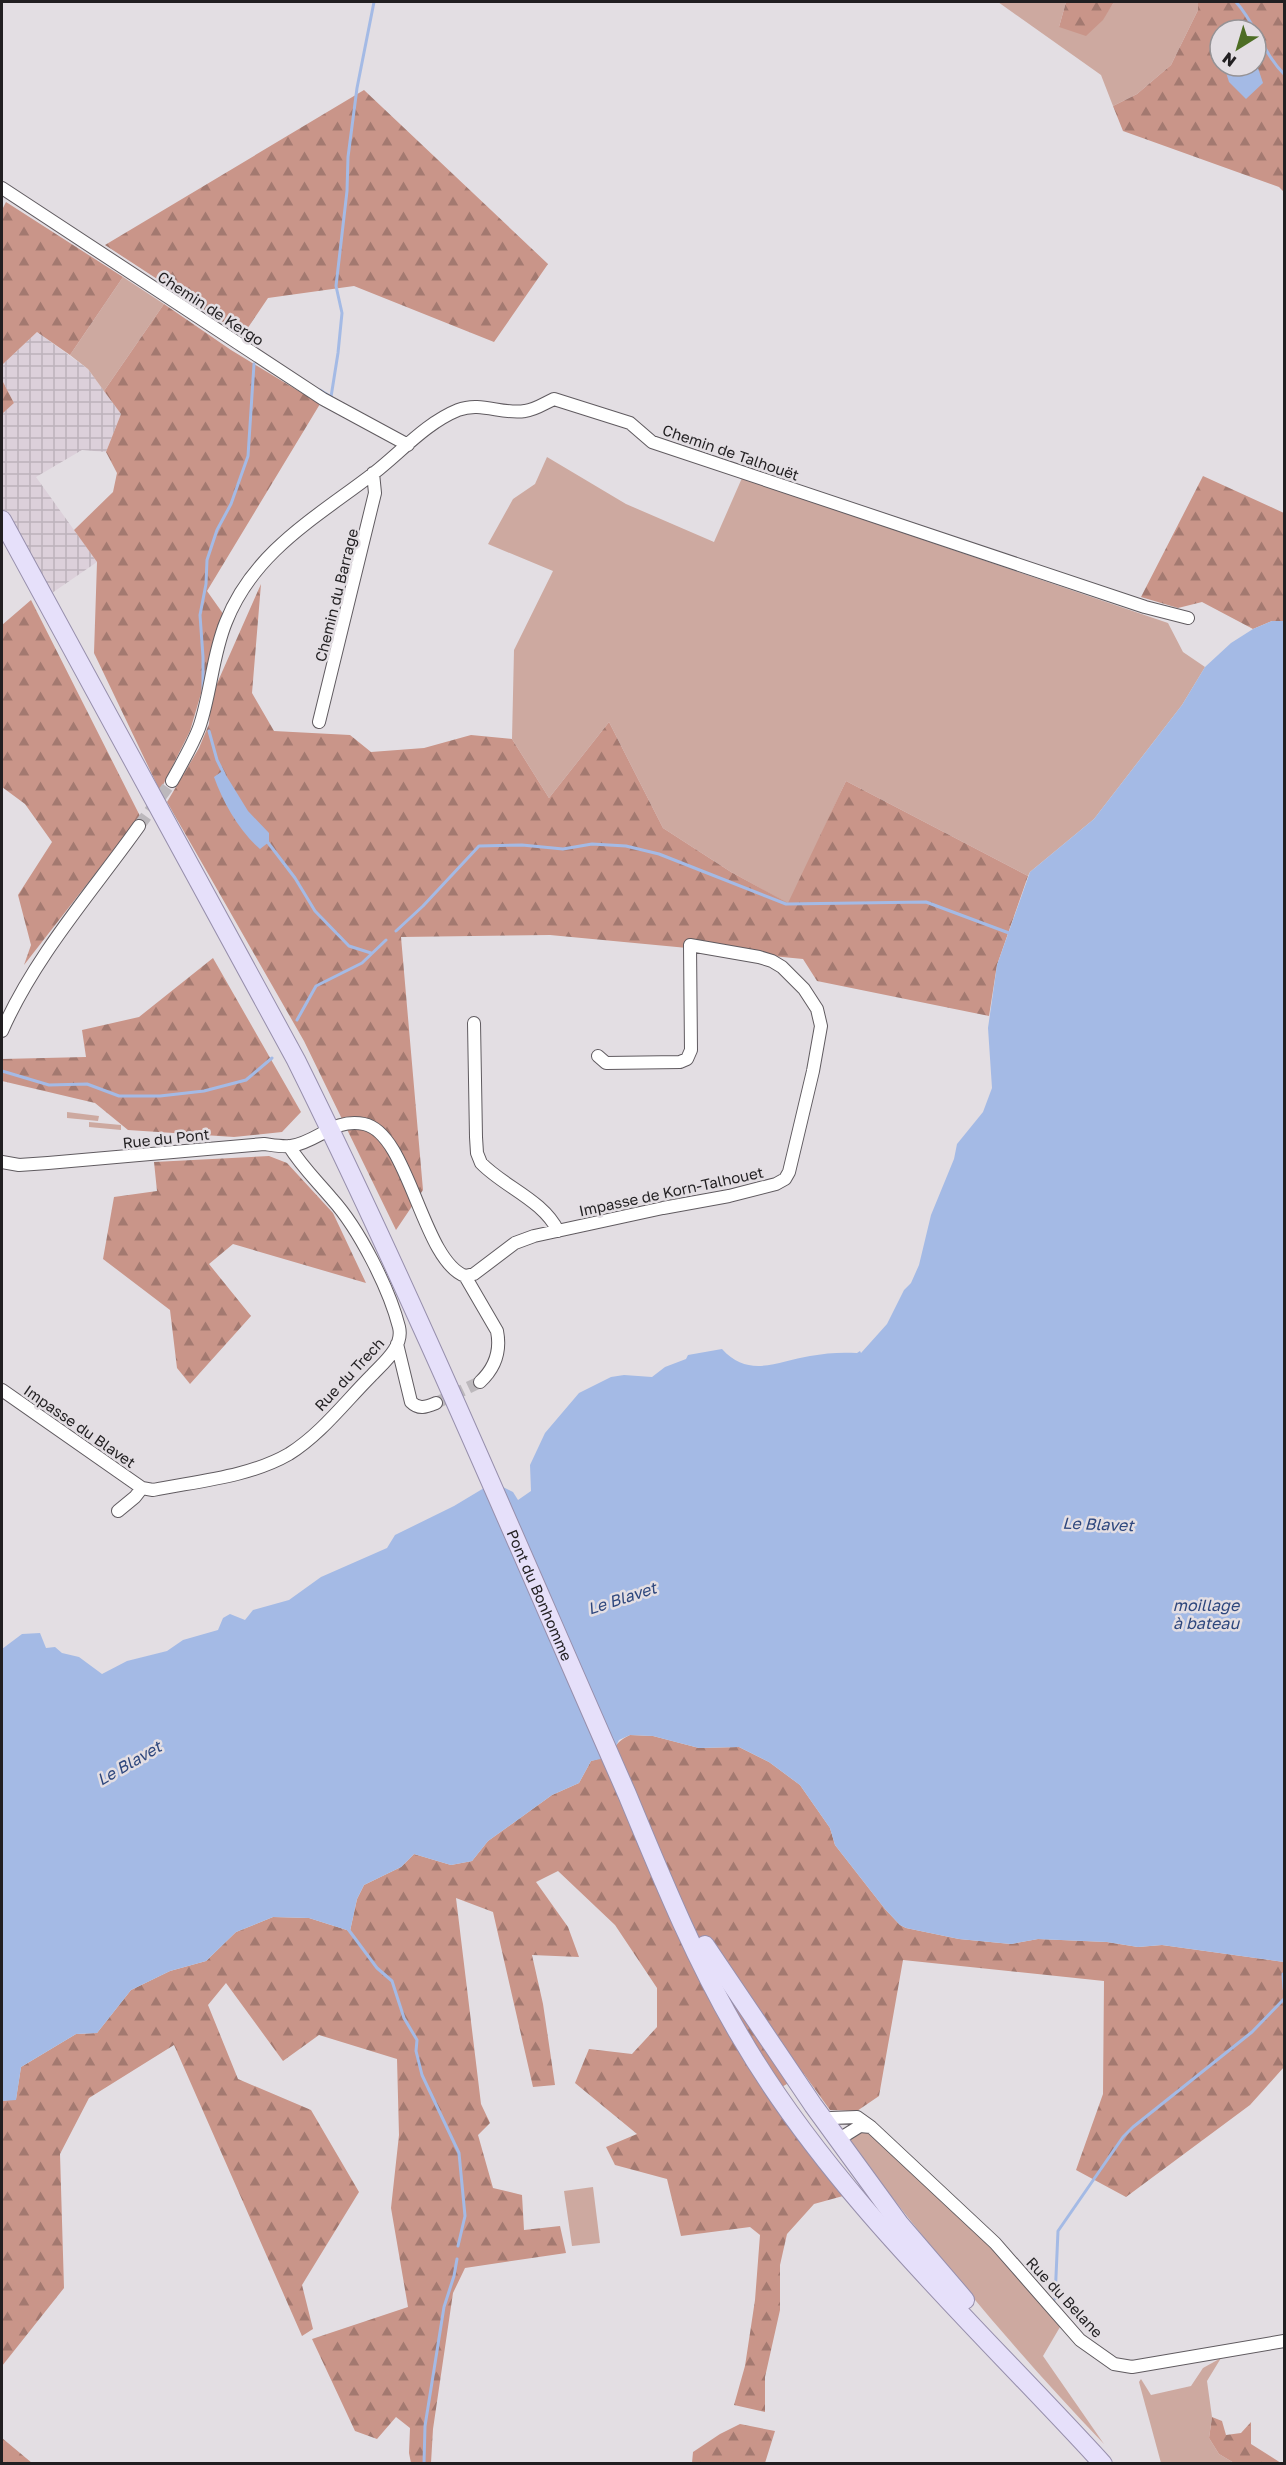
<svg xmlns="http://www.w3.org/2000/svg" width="1286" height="2465" font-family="'Golos Text',sans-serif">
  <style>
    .industrial { fill: url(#industrial-grid) }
    .green { fill: #cda9a0 }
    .forest { fill: url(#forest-firs); fill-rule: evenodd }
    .water { fill: #a4bae5 }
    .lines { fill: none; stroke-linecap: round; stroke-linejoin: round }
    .stream { stroke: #a4bae5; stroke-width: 3 }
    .street-tunnel { stroke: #bcb8bc; stroke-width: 12; stroke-dasharray: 12 6; stroke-linecap: butt }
    .street-casing { stroke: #605b60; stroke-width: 14 }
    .primary-casing { stroke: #978fac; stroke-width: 20 }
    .street { stroke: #fff; stroke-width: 12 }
    .primary { stroke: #e6e0fa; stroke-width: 18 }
    .labels { text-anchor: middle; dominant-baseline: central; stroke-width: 5; stroke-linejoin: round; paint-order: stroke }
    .street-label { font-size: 15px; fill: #211f21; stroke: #e3dee3 }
    .water-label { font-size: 16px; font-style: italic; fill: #2e477d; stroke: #e3dee3 }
  </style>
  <defs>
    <pattern id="industrial-grid" width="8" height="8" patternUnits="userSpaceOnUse" patternTransform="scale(1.5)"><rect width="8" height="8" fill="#dcd0da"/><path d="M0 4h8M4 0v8" fill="none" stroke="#bcb2bb"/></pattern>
    <pattern id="forest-firs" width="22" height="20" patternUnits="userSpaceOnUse" patternTransform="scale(1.5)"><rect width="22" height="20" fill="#c99589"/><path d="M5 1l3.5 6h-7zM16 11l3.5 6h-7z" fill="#a37970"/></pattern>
  </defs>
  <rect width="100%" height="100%" fill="#e3dee3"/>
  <!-- industrial -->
  <path class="industrial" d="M37,332l51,37 33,45 -15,38 -24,-2 -46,27 61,85 -45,31 -33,-57 -17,9v-131l12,-11 -12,-23v-15z"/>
  <!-- green -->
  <path class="green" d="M998,2h68l-7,25 43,-7 12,-18h84v8l-27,55 -34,29 -24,12 -12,-31z
    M123,277l41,27 -60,87 -16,-22 -18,-14z
    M547,457l79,47 88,38 28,-64 426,145 15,29 22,15 -23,38 -88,114 -64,53 -2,4 -182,-95 -57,123 -58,-32 -68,-44 -54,-106 -60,76 -37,-59 2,-89 39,-79 -65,-27 25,-45 22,-15z
    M67,1112l32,4 -1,5 -31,-3z
    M89,1122l32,3v5l-32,-3z
    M862,2132h7l123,113 68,82 -17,29 61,88c-92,-96 -176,-198 -255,-303z
    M593,2187l7,56 -28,3 -8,-55z
    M1221,2358l-14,23 5,36 -3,21 10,16 15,9h-73l-22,-81 2,-3 10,16 40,-9 12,-18z"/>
  <!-- forest -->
  <path class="forest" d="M1066,2h48l-11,18 -17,16 -27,-9z
    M1198,2h86v190l-5,-5 -156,-56 -10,-25 24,-12 34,-29 27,-55zM1220,30h36v36h-36z
    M364,90l184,174 -54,78 -140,-56 -86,12 -25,37 -138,-90z
    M6,202l117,75 -53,78 -33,-23 -35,33v-155z
    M164,304l67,46 89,54 -113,187 17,24 -34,116 -30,60 -66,-138 3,-91 -23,-32 39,-38 4,-19 -11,-21 15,-38 -17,-23z
    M2,380l12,23 -12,11z
    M1203,476l81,37v108h-12l-19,8 -51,-27 -24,6 -37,-11z
    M261,584l-9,109 22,38 76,4 21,17 53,-4 47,-13 41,4 37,59 60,-76 54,106 68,44 57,31 58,-122 182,95 -31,89 -8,51 -172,-35 -14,-22 -253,-24 -149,2 22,253 -27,40 -92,-189 -137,-239 32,-54 10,-24 2,-27z
    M31,600l109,216 -116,149 7,-20 -13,-50 34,-53 -27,-38 -23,-17v-162z
    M213,958l88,154 -19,20 -48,5 -106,-7 -33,-27 -93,-22v-22l84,-2 -4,-27 57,-13z
    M269,1156l18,7 46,50 33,70 -133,-39 -24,20 42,52 -61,68 -13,-16 -7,-58 -67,-51 11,-62 43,-6 -3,-29z
    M630,1735l23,1 46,12 40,-1 30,15 31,23 30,43 5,17 50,64 15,16 6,3 53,11 52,5 27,-5 69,3 31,5 24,-2 122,17v105l-34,38 -124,92 -50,-27 27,-76 1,-113 -201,-21 -24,136 -22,15 -27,-1 -26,-36 -36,21 75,101 -29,8 -27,30 -7,31v45l-15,67v35l-31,-7 11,-39 10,-66 5,-65 -10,-8 -69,9 -14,-57 -52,-14 -9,-18 31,-13 -62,-51 14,-34 43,5 25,-27v-39l-42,-63 -57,-54 -22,11 32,45 11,30 -47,-2 11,49 12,81 -22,2 -40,-175 -37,-14 25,206 9,19 -12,12 15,53 29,7 2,35 36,-4 6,27 -101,15 -12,25 -20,136 -2,34h-20l-2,-10 1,-25 -14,-11 -19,22 -22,-8 -43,-92 96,-32 -17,-99 8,-73 -2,-76 -78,-24 -36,26 -57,-78 -18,22 30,74 73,31 48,82 -57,93 11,44 -11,7 -128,-291 -85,53 -29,56 4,134 -62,78v-265l14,-2 5,-32 55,-33 21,-1 34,-43 39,-19 36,-10 30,-29 37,-15 36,1 41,13 7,-32 7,-14 37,-18 13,-13 37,11 21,-4 16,-20 64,-46 27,-12 12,-22c26,-6 19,-17 39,-26z
    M1212,2417l10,4 4,14 15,-2 10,-11v22l30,19h-47l-15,-9 -10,-16z
    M740,2424l35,7 -10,32h-73l1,-11 27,-18z
    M2,2438l30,25h-30z"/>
  <!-- water -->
  <path class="water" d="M1256,62l7,21 -17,16 -17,-17 -5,-16h32z
    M1272,621h12v1341l-122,-17 -24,2 -31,-5 -69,-3 -27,5 -52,-5 -53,-11 -6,-3 -15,-16 -50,-64 -5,-17 -30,-43 -31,-23 -30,-15 -40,1 -46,-12 -23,-1 -11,5 -4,8 -10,10 -14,3 -12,22 -27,12 -64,46 -16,20 -21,4 -37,-11 -13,13 -37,18 -7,14 -7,32 -41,-13 -36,-1 -37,15 -30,29 -36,10 -39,19 -34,43 -21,1 -55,33 -5,33 -14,1v-452l20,-15 18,-1 6,15 9,-1 7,6 17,4 23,17 25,-13 40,-10 16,-11 35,-10 5,-12 7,-4 15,6 8,-10 36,-10 32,-23 66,-29 8,-13 59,-29 35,-21h10l14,7 5,8 13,-9 -1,-26 15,-32 34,-40 32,-16 13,-2 28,2 13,-10 21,-8 2,-4 34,-6c27,30 56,12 88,7 16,-3 31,-4 47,-3l3,-2 1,2 26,-29 17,-34 7,-7 8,-18 12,-50 23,-56 3,-15 26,-32 9,-24 -4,-60 9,-63 33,-93 64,-53 88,-114 23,-38 26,-24 22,-14z
    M221,772h3l24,39 21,22v9l-9,7c-21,-18 -37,-47 -46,-72z"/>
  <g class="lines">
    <!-- stream -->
    <path class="stream" d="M1236,2c20,22 27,51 48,72
      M320,390l11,7 7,-44 4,-40 -6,-27 11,-95 1,-34 9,-69 17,-86
      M203,692v-35l-3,-42 6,-31 1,-24 10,-30 14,-26 17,-48 6,-92
      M209,731l8,29 7,14
      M266,840l29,38 20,33 34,35 22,7
      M396,931l27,-25 56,-60 43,-1 41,4 29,-5 34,2 33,8 127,50 140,-2 83,31
      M297,1020l19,-34 46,-23 24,-23
      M2,1071l47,14 38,-1 32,12h41l44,-5 42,-11 26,-22
      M348,1929l29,39 15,13 12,37 13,22 -1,11 6,24 37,78 6,63 -7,30
      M1283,1974l1,15
      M1055,2299l3,-68 65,-94 10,-10 119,-95 32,-33
      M424,2464l1,-38 19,-119 10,-31 3,-17"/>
    <!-- street-tunnel -->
    <path class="street-tunnel" d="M139,826l33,-45
      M436,1403l44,-21"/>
    <!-- street casing -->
    <g class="street-casing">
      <path id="street" d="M2,188l321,211 85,46
        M319,722l56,-229 -2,-20
        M172,781c10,-18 20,-35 27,-53 12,-34 13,-72 27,-106 28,-71 91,-105 148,-149 27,-21 52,-50 84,-63 23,-9 44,5 67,1 10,-1 20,-8 29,-12l76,24 22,19 493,165 43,11
        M474,1023l2,114 1,16 4,10c23,24 62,37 77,68
        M2,1031c33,-75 90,-139 137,-205
        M2,1162l17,3 29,-2 216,-19c8,1 18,3 27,2 27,-4 42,-28 73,-22 45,9 58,136 101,152l32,55c4,20 -2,37 -17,51
        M465,1276l9,-2 41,-31 19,-7 129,-28 66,-12 47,-12 9,-5 4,-7 24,-101 8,-45 -4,-17 -13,-20 -22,-22 -10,-6 -13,-4 -69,-12 1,105 -4,9 -7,3 -74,1 -8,-7
        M397,1344l14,58c8,8 15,5 25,1
        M2,1390l140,98
        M142,1488l11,2c45,-9 96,-13 136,-36 32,-20 56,-52 82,-78 12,-13 33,-29 28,-49 -10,-39 -40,-98 -67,-128 -15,-18 -30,-32 -43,-53
        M118,1511l17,-14 7,-9
        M831,2118l26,-1 14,10 124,116 85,97 34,24 18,3 152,-26
        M844,2136l16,-10 11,1"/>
    </g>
    <!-- primary casing -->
    <g class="primary-casing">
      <g id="primary">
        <path id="s1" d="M2,520l294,540c119,240 223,489 331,734 34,82 68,166 113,242 92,159 240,293 363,428"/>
        <path d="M705,1945l108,160 86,118 66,77"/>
      </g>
    </g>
    <!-- street -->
    <use href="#street" class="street"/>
    <!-- primary -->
    <use href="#primary" class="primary"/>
  </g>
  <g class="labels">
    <!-- street labels -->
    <g class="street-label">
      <text transform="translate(211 308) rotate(33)">Chemin de Kergo</text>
      <text transform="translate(731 452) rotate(19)">Chemin de Talhouët</text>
      <text transform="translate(336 595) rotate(-76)">Chemin du Barrage</text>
      <text transform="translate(166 1138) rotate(-6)">Rue du Pont</text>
      <text transform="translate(671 1191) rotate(-12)">Impasse de Korn-Talhouet</text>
      <text transform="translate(349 1374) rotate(-47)">Rue du Trech</text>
      <text transform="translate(80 1426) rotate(35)">Impasse du Blavet</text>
      <text stroke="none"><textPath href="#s1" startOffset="1203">Pont du Bonhomme</textPath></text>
      <text transform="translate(1065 2297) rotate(47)">Rue du Belane</text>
    </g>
    <!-- water labels -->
    <g class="water-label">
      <text transform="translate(1098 1524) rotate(2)">Le Blavet</text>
      <text transform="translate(622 1598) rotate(-18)">Le Blavet</text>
      <text x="1206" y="1605">moillage<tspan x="1206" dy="18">à bateau</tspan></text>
      <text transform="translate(129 1763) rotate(-30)">Le Blavet</text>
    </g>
  </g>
  <!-- border -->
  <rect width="1286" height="2465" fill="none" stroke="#211f21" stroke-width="6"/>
  <!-- north arrow -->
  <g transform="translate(1238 48) rotate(217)"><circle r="28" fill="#e3dee3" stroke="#959295" stroke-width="1.5"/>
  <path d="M0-4.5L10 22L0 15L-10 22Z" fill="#4d6d24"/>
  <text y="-9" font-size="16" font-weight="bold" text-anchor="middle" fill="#211f21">N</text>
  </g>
</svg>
